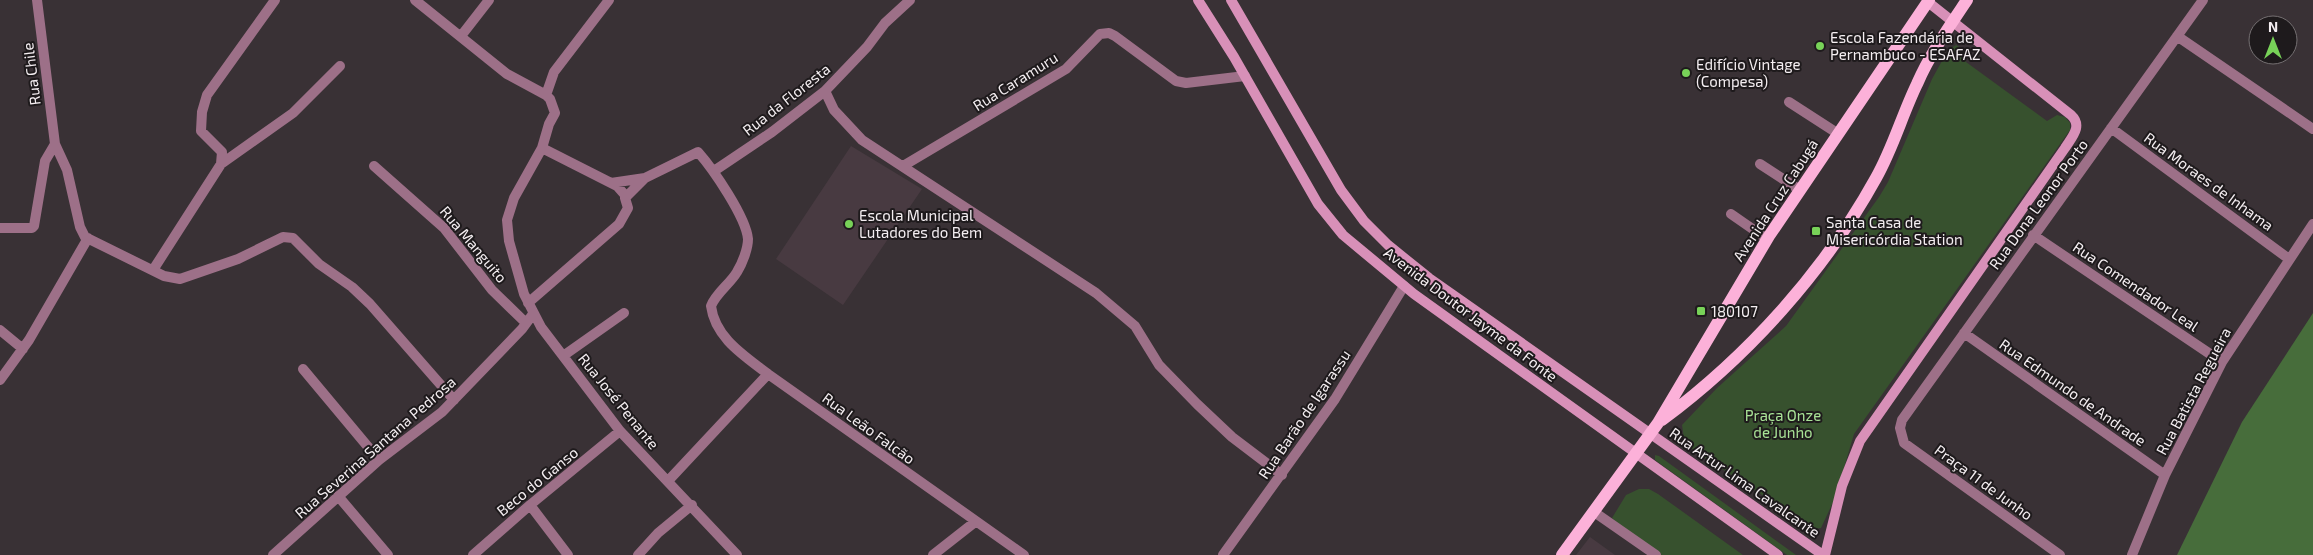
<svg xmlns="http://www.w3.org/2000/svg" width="2313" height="555" font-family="'Exo 2',sans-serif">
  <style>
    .built { fill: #483a41 }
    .green { fill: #37512e }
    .water { fill: #476d3b }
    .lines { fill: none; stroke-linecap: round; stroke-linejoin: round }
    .minor { stroke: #9d7088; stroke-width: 10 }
    .secondary { stroke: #d890b8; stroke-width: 10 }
    .primary { stroke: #fcb1d9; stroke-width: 12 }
    .poi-dot { fill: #78d258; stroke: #1e1a1c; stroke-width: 2 }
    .labels { text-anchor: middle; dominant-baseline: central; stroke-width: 4; stroke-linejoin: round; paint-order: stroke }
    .poi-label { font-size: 15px; fill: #f4eef1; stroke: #1e1a1c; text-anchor: start }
    .street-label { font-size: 15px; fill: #f4eef1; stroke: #1e1a1c }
    .park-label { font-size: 15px; fill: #a8e296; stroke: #1e1a1c }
  </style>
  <rect width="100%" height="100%" fill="#393135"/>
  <!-- built -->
  <path class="built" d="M851,146l71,43 -79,116 -67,-46z
    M1590,537l25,18h-39z"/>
  <!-- green -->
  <path class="green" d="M1956,45l10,6v11l81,59 10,-6 8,2 5,6v7l-216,304 -19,64 -14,30 -7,1 -121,-79 -9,-11 -2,-14 35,-37 69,-62 93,-129 9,-15 44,-103 16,-29z
    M1655,455l4,1 137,99h-9l-132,-95z
    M1639,489h10l9,5 85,61h-94l-37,-37 14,-23z"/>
  <!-- water -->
  <path class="water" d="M2313,313v242h-136l65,-133z"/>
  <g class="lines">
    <!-- minor -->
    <path class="minor" d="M37,0l18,144 12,26 13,57 5,10 79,39 16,3 58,-20 45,-22 10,1 26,26 33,23 18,17 84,96
      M415,0l92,74 39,21
      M609,0l-55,72 -8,23 4,4 5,14 -6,11 -7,24 -28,50 -7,22 2,21 15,53 17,33 79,104 117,124
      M461,36l28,-36
      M2177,36l136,93
      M825,91l9,19 28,30 234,153 39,33 24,39 38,39 35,33 50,38
      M1789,102l48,31
      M2111,128l178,131
      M542,148l75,38 8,9v3
      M221,164l72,-51 47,-47
      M1760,164l40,26
      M374,166l70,62 48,62 34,33
      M903,166l163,-97 34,-35 9,-1 6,3 61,45 10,2 59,-7
      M714,171l58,-39 53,-41 42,-44 18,-24 25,-23
      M611,183l34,-5
      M1731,214l36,25
      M0,228h32l2,-2 11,-65 10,-17
      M2033,235l189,127
      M153,270l68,-106 1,-12 -21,-21 1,-19 5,-17 68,-95
      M528,303l91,-79 9,-16 -3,-10 20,-20 53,-26c15,17 48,65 50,87 0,10 -6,25 -11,33 -7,12 -21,21 -26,34 4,32 34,50 57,68l256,181
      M0,330l23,19
      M1964,333l201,142
      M563,356l61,-43
      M303,369l76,91
      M0,380l29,-40 59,-102
      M668,481l100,-107
      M338,496l50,59
      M530,505l38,50
      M1594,512l62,43
      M273,555l106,-95 63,-48 80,-83 11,-15
      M473,555l57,-50 90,-74
      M638,555l20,-22 34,-28
      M933,555l42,-33
      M1223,555l112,-156 69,-113
      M2060,555l-156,-112 -4,-15 2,-8 301,-420
      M2132,555l33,-80 57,-113 91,-138"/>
    <!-- secondary -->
    <path class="secondary" d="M1198,0l36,57 84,147 25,31 71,59 364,261
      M1231,0l110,190 23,31 24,24 41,33 394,277
      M1825,555l17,-69 18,-45 205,-293c7,-11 18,-22 6,-33l-143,-113"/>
    <!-- primary -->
    <path class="primary" d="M1662,420c86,-64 162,-148 214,-242 17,-30 26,-63 41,-94 13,-30 32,-57 50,-84
      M1562,555l96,-132 111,-187 160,-236"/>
  </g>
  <!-- markers -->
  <g class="poi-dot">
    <circle cx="1820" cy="46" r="5"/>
    <circle cx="1686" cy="73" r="5"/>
    <circle cx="849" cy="224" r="5"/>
    <rect x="1811" y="226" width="10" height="10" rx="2.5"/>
    <rect x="1696" y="306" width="10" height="10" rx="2.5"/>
  </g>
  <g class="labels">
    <!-- poi labels -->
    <g class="poi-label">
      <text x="1830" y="37">Escola Fazendária de<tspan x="1830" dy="17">Pernambuco - ESAFAZ</tspan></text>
      <text x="1696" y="64">Edifício Vintage<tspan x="1696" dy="17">(Compesa)</tspan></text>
      <text x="859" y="215">Escola Municipal<tspan x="859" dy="17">Lutadores do Bem</tspan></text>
      <text x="1826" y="222">Santa Casa de<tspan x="1826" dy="17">Misericórdia Station</tspan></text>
      <text x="1711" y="311">180107</text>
    </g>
    <!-- street labels -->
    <g class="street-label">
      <text transform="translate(31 74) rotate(-97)">Rua Chile</text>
      <text transform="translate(1015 81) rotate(-32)">Rua Caramuru</text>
      <text transform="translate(786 99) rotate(-38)">Rua da Floresta</text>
      <text transform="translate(2209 181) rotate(36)">Rua Moraes de Inhama</text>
      <text transform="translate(1775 200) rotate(-57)">Avenida Cruz Cabugá</text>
      <text transform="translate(2038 204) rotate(-54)">Rua Dona Leonor Porto</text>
      <text transform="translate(474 244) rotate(50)">Rua Manguito</text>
      <text transform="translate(2136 286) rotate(34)">Rua Comendador Leal</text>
      <text transform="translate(1471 314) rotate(37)">Avenida Doutor Jayme da Fonte</text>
      <text transform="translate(2193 391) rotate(-62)">Rua Batista Regueira</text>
      <text transform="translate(2073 392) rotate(35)">Rua Edmundo de Andrade</text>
      <text transform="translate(619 401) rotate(51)">Rua José Penante</text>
      <text transform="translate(1304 414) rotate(-56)">Rua Barão de Igarassu</text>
      <text transform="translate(869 428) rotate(36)">Rua Leão Falcão</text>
      <text transform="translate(375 447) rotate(-41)">Rua Severina Santana Pedrosa</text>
      <text transform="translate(537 481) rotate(-39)">Beco do Ganso</text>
      <text transform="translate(1745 482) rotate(35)">Rua Artur Lima Cavalcante</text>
      <text transform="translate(1984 482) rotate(36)">Praça 11 de Junho</text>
    </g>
    <!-- park labels -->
    <g class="park-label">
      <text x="1783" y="415">Praça Onze<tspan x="1783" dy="17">de Junho</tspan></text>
    </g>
  </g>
  <!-- north arrow -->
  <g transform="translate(2273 40)"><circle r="24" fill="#1e1a1c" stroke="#746f71"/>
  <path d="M0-4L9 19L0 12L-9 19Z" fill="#78d258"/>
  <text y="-8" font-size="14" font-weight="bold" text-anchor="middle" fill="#f4eef1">N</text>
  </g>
</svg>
